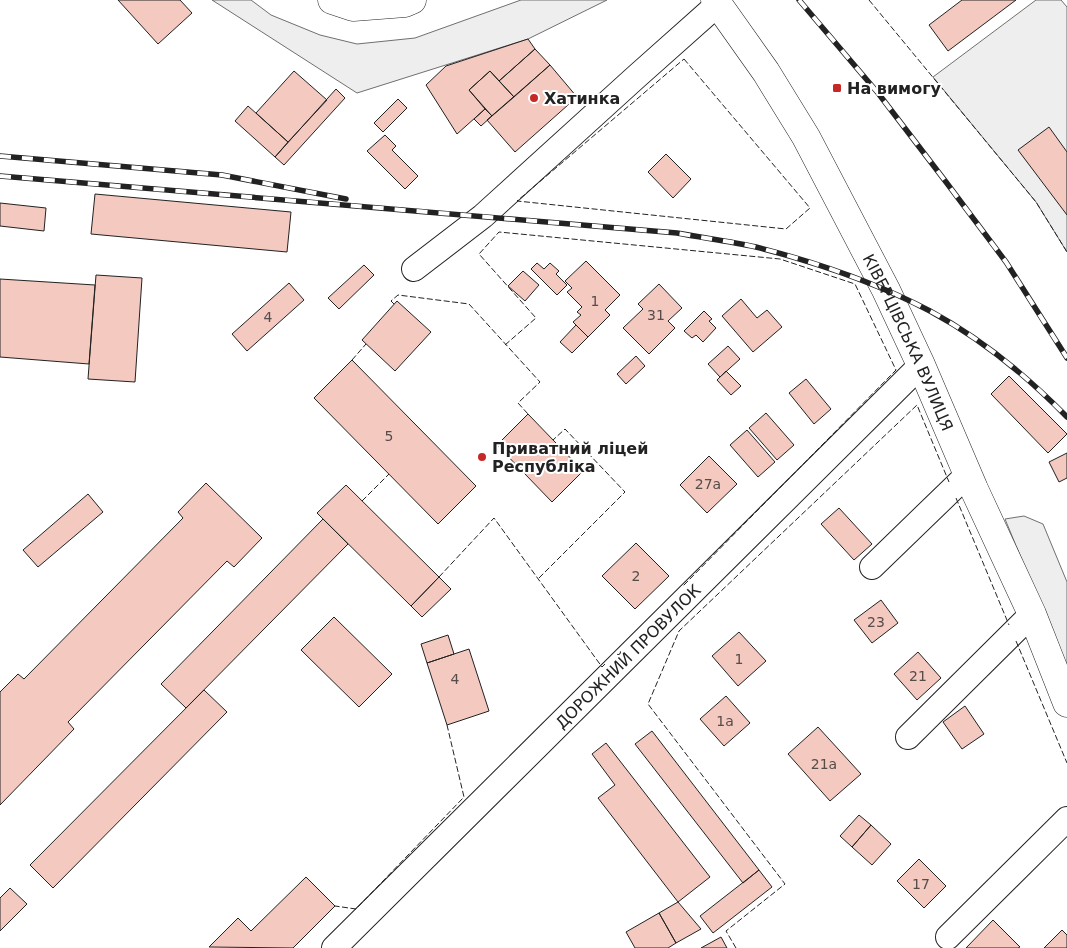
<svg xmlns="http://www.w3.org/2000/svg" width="1067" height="948" font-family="'DejaVu Sans',sans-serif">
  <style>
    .green { fill: #eee; stroke: #6f6f6f }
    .building { fill: #f3c9c0; stroke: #222 }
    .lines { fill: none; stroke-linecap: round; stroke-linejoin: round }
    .minor-casing { stroke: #222; stroke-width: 26 }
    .major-casing { stroke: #222; stroke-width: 29 }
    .minor { stroke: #fff; stroke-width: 24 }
    .major { stroke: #fff; stroke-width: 28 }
    .rail-casing { stroke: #222; stroke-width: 5.5 }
    .rail { stroke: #fff; stroke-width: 4; stroke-dasharray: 11; stroke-linecap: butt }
    .fence { stroke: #222; stroke-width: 1; stroke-dasharray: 6 2.5; stroke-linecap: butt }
    .poi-dot { fill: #c62828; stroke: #fff; stroke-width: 2 }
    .labels { text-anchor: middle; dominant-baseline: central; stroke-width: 4; stroke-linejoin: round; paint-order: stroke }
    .number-label { font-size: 14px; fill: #564c4a }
    .poi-label { font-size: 16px; font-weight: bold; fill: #222; stroke: #fff; text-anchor: start }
    .street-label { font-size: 16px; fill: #222; stroke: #fff }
  </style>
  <rect width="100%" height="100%" fill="#fff"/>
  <!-- green -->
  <path class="green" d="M212,0h39l20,15 49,20 37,9 58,-6 106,-38h86l-79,39 -171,54z
    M1036,0h25l6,7v245l-31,-50 -103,-125z
    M1024,516l19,8 24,58v87l-62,-150z"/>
  <!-- building -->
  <path class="building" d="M118,0h62l12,13 -34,31z
    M962,0h54l-68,51 -19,-26z
    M528,39l7,10 -36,32 -9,-10 -21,19 16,19 -28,25 -31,-49 20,-19z
    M535,49l15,16 -36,32 -15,-16z
    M550,65l27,32 -62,55 -28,-32z
    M294,71l33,29 -39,42 -32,-29z
    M490,71l24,26 -22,19 -23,-26z
    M336,89l9,9 -61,67 -9,-8z
    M398,99l9,9 -24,24 -9,-9z
    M248,106l40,36 -13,15 -40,-36z
    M485,109l7,7 -11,10 -7,-7z
    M1049,127l18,25v63l-49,-65z
    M385,135l11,11 -4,4 26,26 -13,13 -38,-38z
    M666,154l25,25 -18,19 -25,-26z
    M95,194l196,18 -4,40 -196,-18z
    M0,203l46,5 -2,23 -44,-5z
    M586,261l34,34 -15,15 5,5 -22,22 -15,-15 8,-7 -4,-3 5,-5 -15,-15 5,-4 -7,-7z
    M537,263l7,6 6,-6 9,8 -3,3 11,11 -10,10 -26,-26z
    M364,265l10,10 -35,34 -11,-11z
    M523,271l16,14 -14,16 -17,-15z
    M96,275l46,3 -7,104 -47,-3z
    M0,279l95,6 -6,79 -89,-7z
    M289,283l15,17 -57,51 -15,-17z
    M659,284l23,24 -14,13 7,7 -26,26 -26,-26 20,-19 -5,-5z
    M741,299l16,19 10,-8 15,17 -29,25 -31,-36z
    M397,301l34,31 -36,39 -33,-31z
    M704,311l8,8 -3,2 7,7 -13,14 -7,-7 -4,3 -8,-7z
    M576,325l12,12 -16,16 -12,-11z
    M728,346l12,13 -20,18 -12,-13z
    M636,356l9,10 -19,18 -9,-10z
    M352,360l124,126 -38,38 -124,-126z
    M726,371l15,15 -10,9 -14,-15z
    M1009,376l58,58 -19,19 -57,-59z
    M806,379l25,30 -17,15 -25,-31z
    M766,413l28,32 -17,15 -28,-32z
    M528,414l55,57 -31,31 -55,-57z
    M747,430l28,32 -17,15 -28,-32z
    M1067,453v25l-8,4 -10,-20z
    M709,456l28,28 -30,29 -27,-28z
    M206,483l56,55 -28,29 -7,-6 -159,161 6,7 -74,76v-113l18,-18 6,5 159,-161 -5,-6z
    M346,485l93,92 -28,29 -94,-93z
    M88,494l15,18 -65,55 -15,-17z
    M839,508l33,36 -18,16 -33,-36z
    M323,519l25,25 -162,164 -25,-24z
    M636,543l33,33 -34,33 -33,-33z
    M439,577l12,12 -29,28 -11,-11z
    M881,600l17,23 -26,20 -18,-23z
    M334,617l58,57 -33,33 -58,-57z
    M739,632l27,29 -28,25 -26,-30z
    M448,635l6,19 -27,9 -6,-19z
    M469,649l20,62 -42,14 -20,-62z
    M918,652l23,26 -24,22 -23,-26z
    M204,690l23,22 -174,176 -23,-23z
    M726,696l24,27 -26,23 -24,-27z
    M965,706l19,28 -22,15 -19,-27z
    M818,727l43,47 -31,27 -42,-47z
    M652,731l107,139 -16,13 -108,-139z
    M606,743l104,134 -32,25 -80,-104 17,-13 -23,-31z
    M859,815l12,10 -19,22 -12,-11z
    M871,825l20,19 -19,21 -20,-18z
    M919,859l27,27 -22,22 -27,-27z
    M759,870l13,17 -59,46 -13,-17z
    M306,877l29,29 -42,42 -84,-1 29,-29 13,13z
    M10,888l17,16 -27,27v-33z
    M678,902l23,27 -25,14 -17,-30z
    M659,913l17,30 -8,5h-33l-9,-16z
    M993,920l27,27 -2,1h-52z
    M1062,930l5,5v13h-23z
    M721,937l6,11h-26z"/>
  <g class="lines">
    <!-- minor casing -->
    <g class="minor-casing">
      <g id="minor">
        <path d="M414,269l69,-53 153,-139 82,-73"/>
        <path d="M872,567l96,-93"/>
        <path d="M908,737l124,-123"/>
        <path d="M948,937l119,-118"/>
        <path id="s1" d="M334,948l587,-583"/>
      </g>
    </g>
    <!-- major casing -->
    <g class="major-casing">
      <g id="major">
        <path d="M332,0l21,7 52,-4 7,-3"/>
        <path id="s2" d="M715,0l51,72 40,65 80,153 35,75 53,124 58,125 35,89"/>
      </g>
    </g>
    <!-- minor -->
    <use href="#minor" class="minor"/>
    <!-- major -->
    <use href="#major" class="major"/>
    <!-- rail casing -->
    <g class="rail-casing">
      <path id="rail" d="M799,0l79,93 68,89 60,80 61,96
        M0,156l222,19 124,24
        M0,176l677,57c26,5 53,8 79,14 59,15 119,35 174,64 50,27 97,65 137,106"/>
    </g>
    <!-- rail -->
    <use href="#rail" class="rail"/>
    <!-- fence -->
    <path class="fence" d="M869,0l167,202 31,50
      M684,59l126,149 -24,21 -269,-28z
      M394,304l-3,-3 7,-6 71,9 71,78 -22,21 10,11
      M505,345l31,-27 -57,-64 20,-22 281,27 75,25 41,86 -213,216
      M352,360l14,-16
      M956,498l53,127
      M362,501l27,-27
      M439,577l55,-59 108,149 3,-3
      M539,578l86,-86 -60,-63 -12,11
      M1016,641l51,122
      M334,907l1,-1 21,3 108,-112 -17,-72
      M736,948l-10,-17 59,-47 -137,-180 31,-73 238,-226 32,77"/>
  </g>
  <!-- markers -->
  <g class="poi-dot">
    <rect x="832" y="83" width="10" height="10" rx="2.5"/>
    <circle cx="534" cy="98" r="5"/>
    <circle cx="482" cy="457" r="5"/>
  </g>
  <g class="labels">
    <!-- number labels -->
    <g class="number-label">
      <text x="595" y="301">1</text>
      <text x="656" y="315">31</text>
      <text x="268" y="317">4</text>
      <text x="389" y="436">5</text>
      <text x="708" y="484">27а</text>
      <text x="636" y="576">2</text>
      <text x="876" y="622">23</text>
      <text x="739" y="659">1</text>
      <text x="918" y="676">21</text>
      <text x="455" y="679">4</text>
      <text x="725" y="721">1а</text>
      <text x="824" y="764">21а</text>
      <text x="921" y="884">17</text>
    </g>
    <!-- poi labels -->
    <g class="poi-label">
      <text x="847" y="88">На вимогу</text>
      <text x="544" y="98">Хатинка</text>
      <text x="492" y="448">Приватний ліцей<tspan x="492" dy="18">Республіка</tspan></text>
    </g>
    <!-- street labels -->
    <g class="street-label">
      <text stroke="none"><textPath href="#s2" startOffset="394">КІВЕРЦІВСЬКА ВУЛИЦЯ</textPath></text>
      <text stroke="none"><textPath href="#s1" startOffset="414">ДОРОЖНИЙ ПРОВУЛОК</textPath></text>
    </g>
  </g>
</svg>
